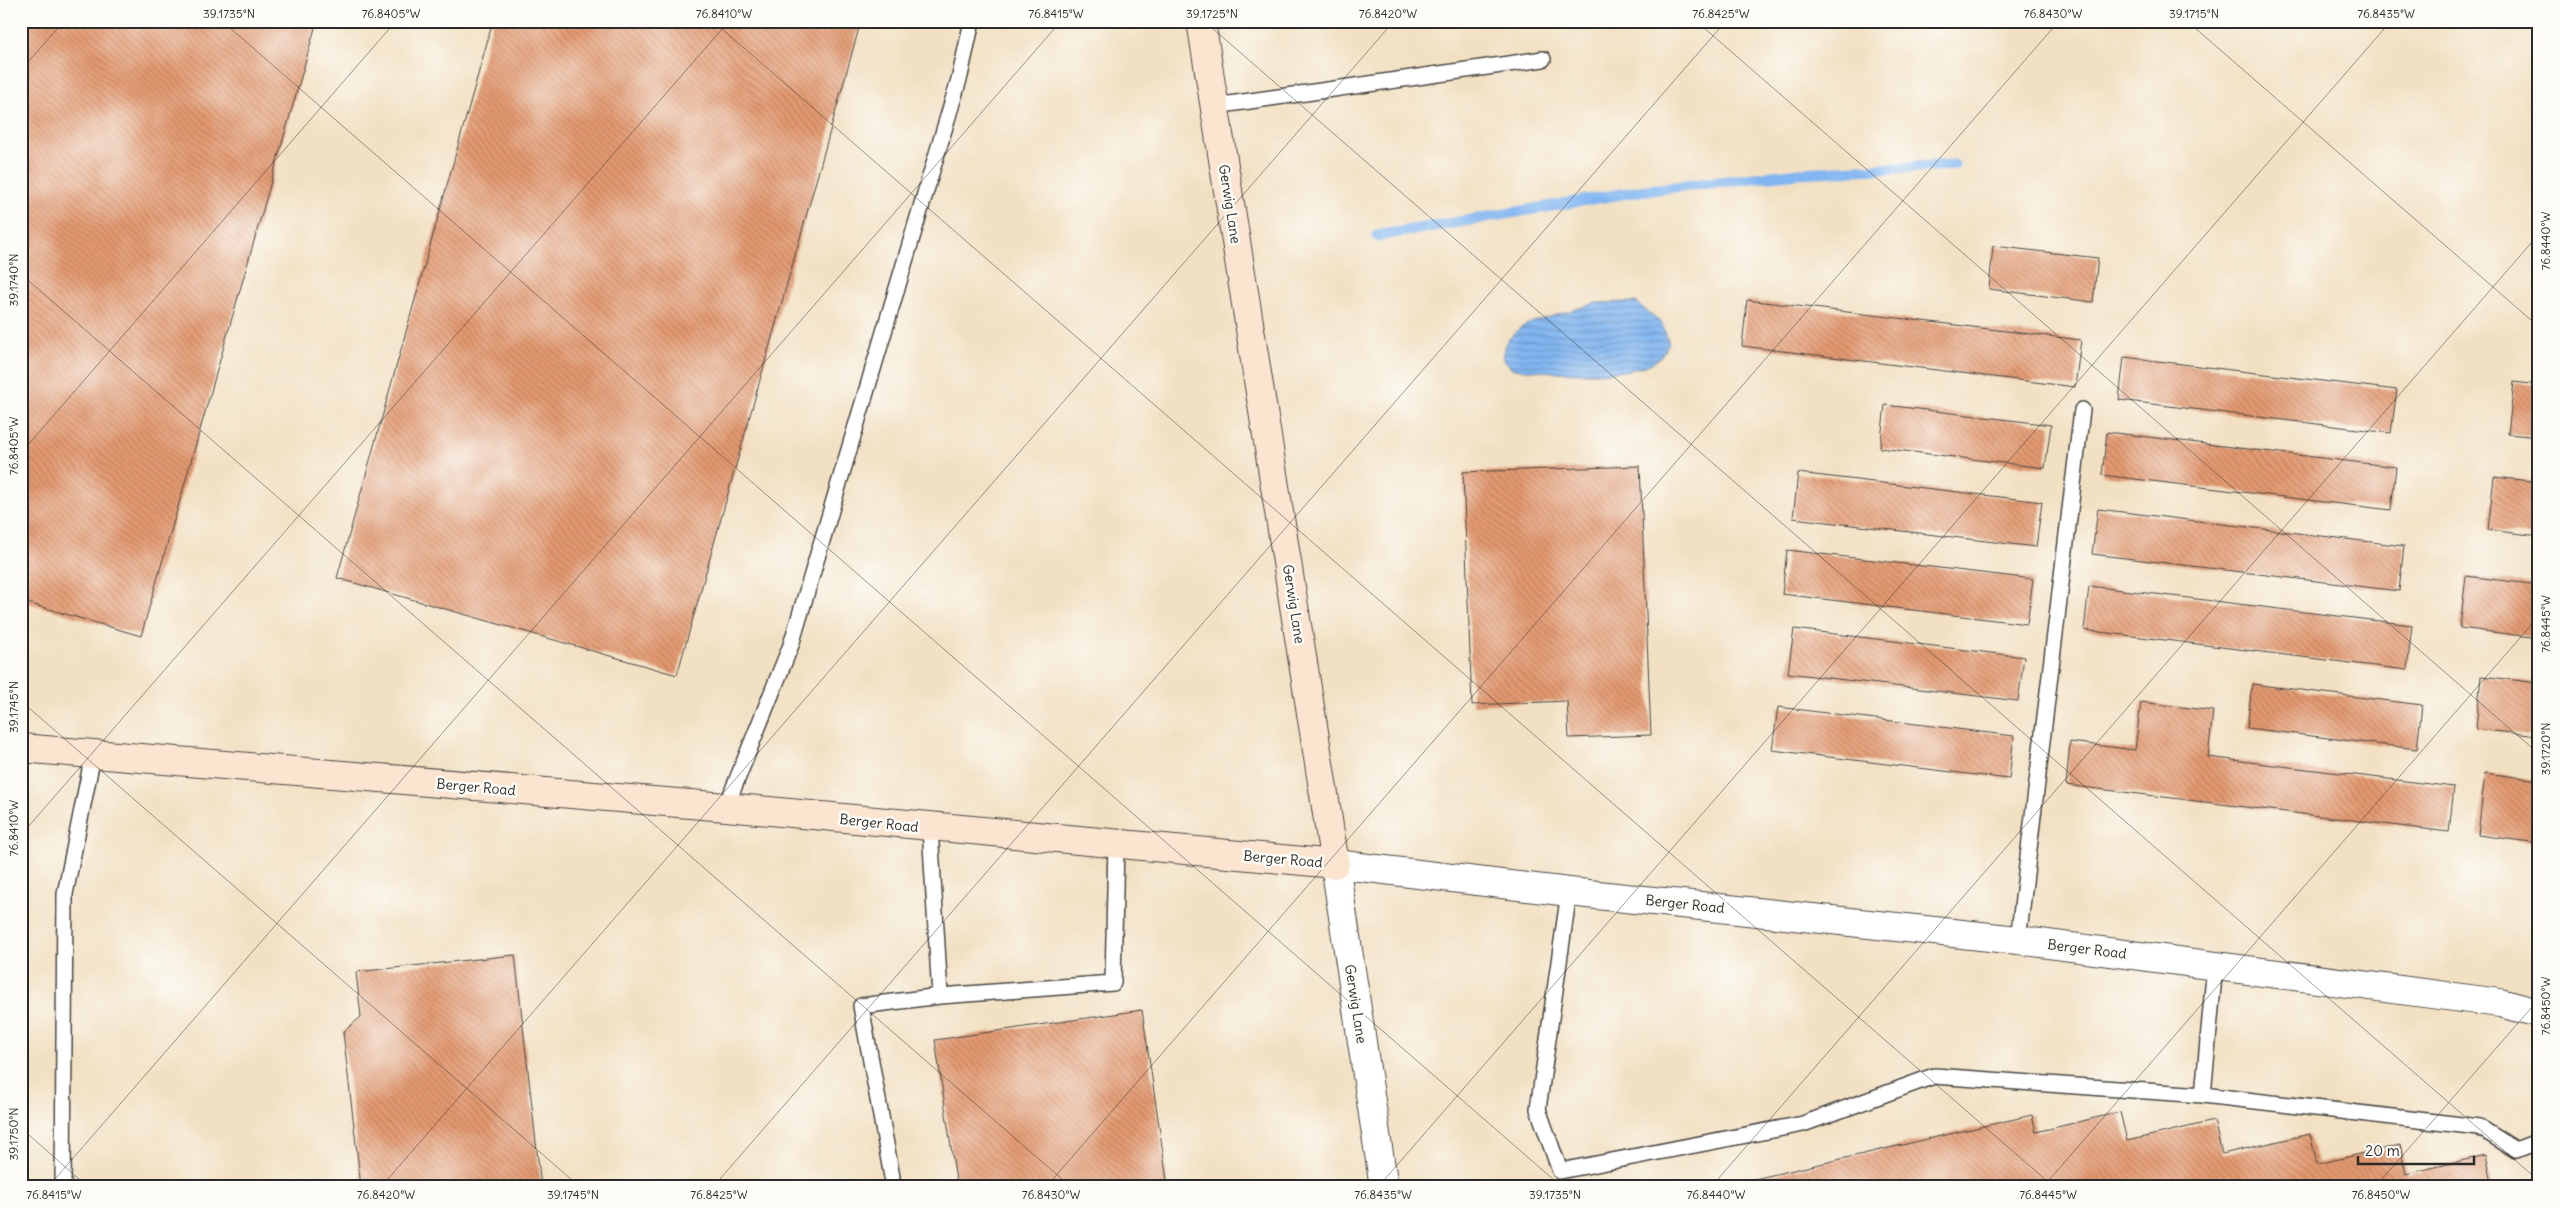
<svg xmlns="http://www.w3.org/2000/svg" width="2560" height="1208" font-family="Delius,sans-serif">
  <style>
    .water { fill: url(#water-rules); stroke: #56708e }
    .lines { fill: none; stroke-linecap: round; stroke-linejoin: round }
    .stream { stroke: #82b6f0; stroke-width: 11 }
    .building { fill: url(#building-back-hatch) }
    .lane-casing { stroke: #494642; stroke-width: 18 }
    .street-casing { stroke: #494642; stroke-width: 30 }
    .secondary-casing { stroke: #494642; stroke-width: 30 }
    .lane { stroke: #fff; stroke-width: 15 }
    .street { stroke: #fff; stroke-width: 28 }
    .secondary { stroke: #fce5d0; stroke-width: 28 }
    .ticks { fill: none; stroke: #2b2b2b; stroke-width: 1; stroke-opacity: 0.45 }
    .labels { text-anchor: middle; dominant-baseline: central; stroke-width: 5; stroke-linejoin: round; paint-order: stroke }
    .street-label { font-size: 14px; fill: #2b2b2b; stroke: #fdfcf7 }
    .neatline { fill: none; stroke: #2b2b2b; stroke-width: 2 }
    .ticks-label { font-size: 12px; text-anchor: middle; fill: #2b2b2b }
  </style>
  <defs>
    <pattern id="water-rules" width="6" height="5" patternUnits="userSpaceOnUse" patternTransform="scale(1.25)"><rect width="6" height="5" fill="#82b6f0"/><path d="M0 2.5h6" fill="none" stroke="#6b94c3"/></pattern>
    <pattern id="building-back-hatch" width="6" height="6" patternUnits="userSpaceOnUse" patternTransform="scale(1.25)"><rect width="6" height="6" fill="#e49a71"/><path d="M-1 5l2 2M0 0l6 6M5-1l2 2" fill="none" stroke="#b97e5d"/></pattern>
  </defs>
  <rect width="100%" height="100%" fill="#fdfcf7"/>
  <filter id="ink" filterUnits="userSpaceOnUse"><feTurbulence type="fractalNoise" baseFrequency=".02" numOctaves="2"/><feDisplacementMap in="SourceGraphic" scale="10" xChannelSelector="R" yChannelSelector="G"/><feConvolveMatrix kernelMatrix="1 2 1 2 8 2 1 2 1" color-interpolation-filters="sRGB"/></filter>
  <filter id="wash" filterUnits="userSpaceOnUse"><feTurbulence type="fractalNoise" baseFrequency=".0096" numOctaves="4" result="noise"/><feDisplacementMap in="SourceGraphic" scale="20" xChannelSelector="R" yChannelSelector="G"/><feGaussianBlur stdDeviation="1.12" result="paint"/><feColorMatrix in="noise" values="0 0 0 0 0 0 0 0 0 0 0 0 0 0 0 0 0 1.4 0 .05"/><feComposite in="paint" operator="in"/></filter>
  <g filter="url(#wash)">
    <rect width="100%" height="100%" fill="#f2e0c2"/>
    <!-- water -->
    <path class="water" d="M1636,302l26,22 7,19c-3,5 -7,12 -11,16 -28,22 -110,12 -145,10l-10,-10 3,-17 14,-14 13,-6 63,-19z"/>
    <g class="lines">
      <!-- stream -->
      <path class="stream" d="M1377,236l262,-45 160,-18 155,-8"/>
    </g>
    <g id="blocks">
      <!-- building -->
      <path class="building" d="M21,21h296l-176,615 -120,-35z
        M493,21h368l-184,654 -340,-97z
        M1993,246l105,12 -5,44 -104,-13z
        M1747,300l334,40 -6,47 -333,-41z
        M2124,357l273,33 -6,43 -272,-33z
        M2514,382l25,3v52l-31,-3z
        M1885,405l166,20 -6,43 -165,-20z
        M2107,432l289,35 -5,43 -289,-35z
        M1640,466l11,269 -82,3 -2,-37 -95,4 -9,-233z
        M1798,473l244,29 -6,45 -243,-29z
        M2494,477l45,5v54l-51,-6z
        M2098,509l306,37 -5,45 -307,-37z
        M1787,550l246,29 -6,45 -245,-30z
        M2466,576l73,9v53l-79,-10z
        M2089,586l323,39 -5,45 -323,-40z
        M1794,629l230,28 -6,44 -230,-28z
        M2481,676l58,7v53l-63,-7z
        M2252,684l170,21 -5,44 -170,-21z
        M2141,702l72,9 -5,46 246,30 -5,45 -383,-47 4,-43 65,8z
        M1778,707l236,29 -5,43 -237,-29z
        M2485,773l54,7v63l-61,-8z
        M515,955l26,232h-180l-18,-155 18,-15 -5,-45z
        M1142,1010l26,177h-211l-22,-147z
        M2120,1112l7,29 87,-20 8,33 88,-20 7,30 83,-19 6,29 80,-19 7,32h-773l312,-72 4,17z"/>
    </g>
  </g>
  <g filter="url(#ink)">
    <use href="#blocks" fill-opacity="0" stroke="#494642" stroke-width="1"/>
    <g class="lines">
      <!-- lane casing -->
      <g class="lane-casing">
        <path id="lane" d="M1215,106l328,-47
          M726,807l65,-162 169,-569 12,-55
          M930,828l10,168 173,-13 3,-140
          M1569,892l-31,217 22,62 243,-47 131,-48 269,19 276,32 37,23 23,-9
          M2018,940l64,-530
          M2203,1095l12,-130
          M892,1177l-31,-171 79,-10
          M63,1187l2,-293 28,-139"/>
      </g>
      <!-- street casing -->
      <g class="street-casing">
        <path id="street" d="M1384,1187l-49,-323 234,28 449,48 482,63 39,10"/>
      </g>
      <!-- secondary casing -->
      <g class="secondary-casing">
        <path id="secondary" d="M21,748l705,59 609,57 -134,-843"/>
      </g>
      <!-- lane -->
      <use href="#lane" class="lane"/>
      <!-- street -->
      <use href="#street" class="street"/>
      <!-- secondary -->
      <use href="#secondary" class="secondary"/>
    </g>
  </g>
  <!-- ticks -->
  <path class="ticks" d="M222,21l1340,1166M713,21l1341,1166M1204,21l1335,1160M1696,21l843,733M2187,21l352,306M21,70l43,-49M21,274l1050,913M21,453l375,-432M21,701l559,486M21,835l708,-814M21,1128l67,59M48,1187l1013,-1166M381,1187l1013,-1166M713,1187l1013,-1166M1046,1187l1013,-1166M1378,1187l1013,-1166M1711,1187l828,-953M2043,1187l496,-571M2375,1187l164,-188"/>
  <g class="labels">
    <!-- street labels -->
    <g class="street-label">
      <text transform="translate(1230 204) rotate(81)">Gerwig Lane</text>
      <text transform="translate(1294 604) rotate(81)">Gerwig Lane</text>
      <text transform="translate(476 787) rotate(5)">Berger Road</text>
      <text transform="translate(879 823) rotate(6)">Berger Road</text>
      <text transform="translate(1283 859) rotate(5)">Berger Road</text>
      <text transform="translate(1685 904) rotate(6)">Berger Road</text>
      <text transform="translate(2087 949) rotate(7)">Berger Road</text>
      <text transform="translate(1356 1004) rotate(81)">Gerwig Lane</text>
    </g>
  </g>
  <!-- margin -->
  <rect width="2560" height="1208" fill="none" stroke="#fdfcf7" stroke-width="55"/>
  <!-- scale -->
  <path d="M2358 1156v8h116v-8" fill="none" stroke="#2b2b2b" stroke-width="2.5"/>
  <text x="2365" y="1156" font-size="15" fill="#2b2b2b" stroke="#fdfcf7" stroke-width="4" paint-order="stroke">20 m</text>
  <rect x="28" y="28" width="2504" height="1152" class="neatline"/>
  <g class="ticks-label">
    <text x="229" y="18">39.1735°N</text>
    <text x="391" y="18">76.8405°W</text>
    <text x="724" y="18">76.8410°W</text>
    <text x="1056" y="18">76.8415°W</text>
    <text x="1212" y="18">39.1725°N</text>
    <text x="1388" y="18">76.8420°W</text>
    <text x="1721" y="18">76.8425°W</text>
    <text x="2053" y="18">76.8430°W</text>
    <text x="2194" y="18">39.1715°N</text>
    <text x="2386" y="18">76.8435°W</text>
    <text transform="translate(2546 241) rotate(-90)" y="4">76.8440°W</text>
    <text transform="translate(14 280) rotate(-90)" y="4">39.1740°N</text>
    <text transform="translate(14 446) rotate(-90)" y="4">76.8405°W</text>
    <text transform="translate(2546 624) rotate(-90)" y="4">76.8445°W</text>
    <text transform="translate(14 707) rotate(-90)" y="4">39.1745°N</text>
    <text transform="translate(2546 749) rotate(-90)" y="4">39.1720°N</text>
    <text transform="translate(14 828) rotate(-90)" y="4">76.8410°W</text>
    <text transform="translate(2546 1006) rotate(-90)" y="4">76.8450°W</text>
    <text transform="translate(14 1134) rotate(-90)" y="4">39.1750°N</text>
    <text x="54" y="1199">76.8415°W</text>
    <text x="386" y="1199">76.8420°W</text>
    <text x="573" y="1199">39.1745°N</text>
    <text x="719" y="1199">76.8425°W</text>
    <text x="1051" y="1199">76.8430°W</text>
    <text x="1383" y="1199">76.8435°W</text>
    <text x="1555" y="1199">39.1735°N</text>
    <text x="1716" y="1199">76.8440°W</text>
    <text x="2048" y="1199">76.8445°W</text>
    <text x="2381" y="1199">76.8450°W</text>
  </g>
</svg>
